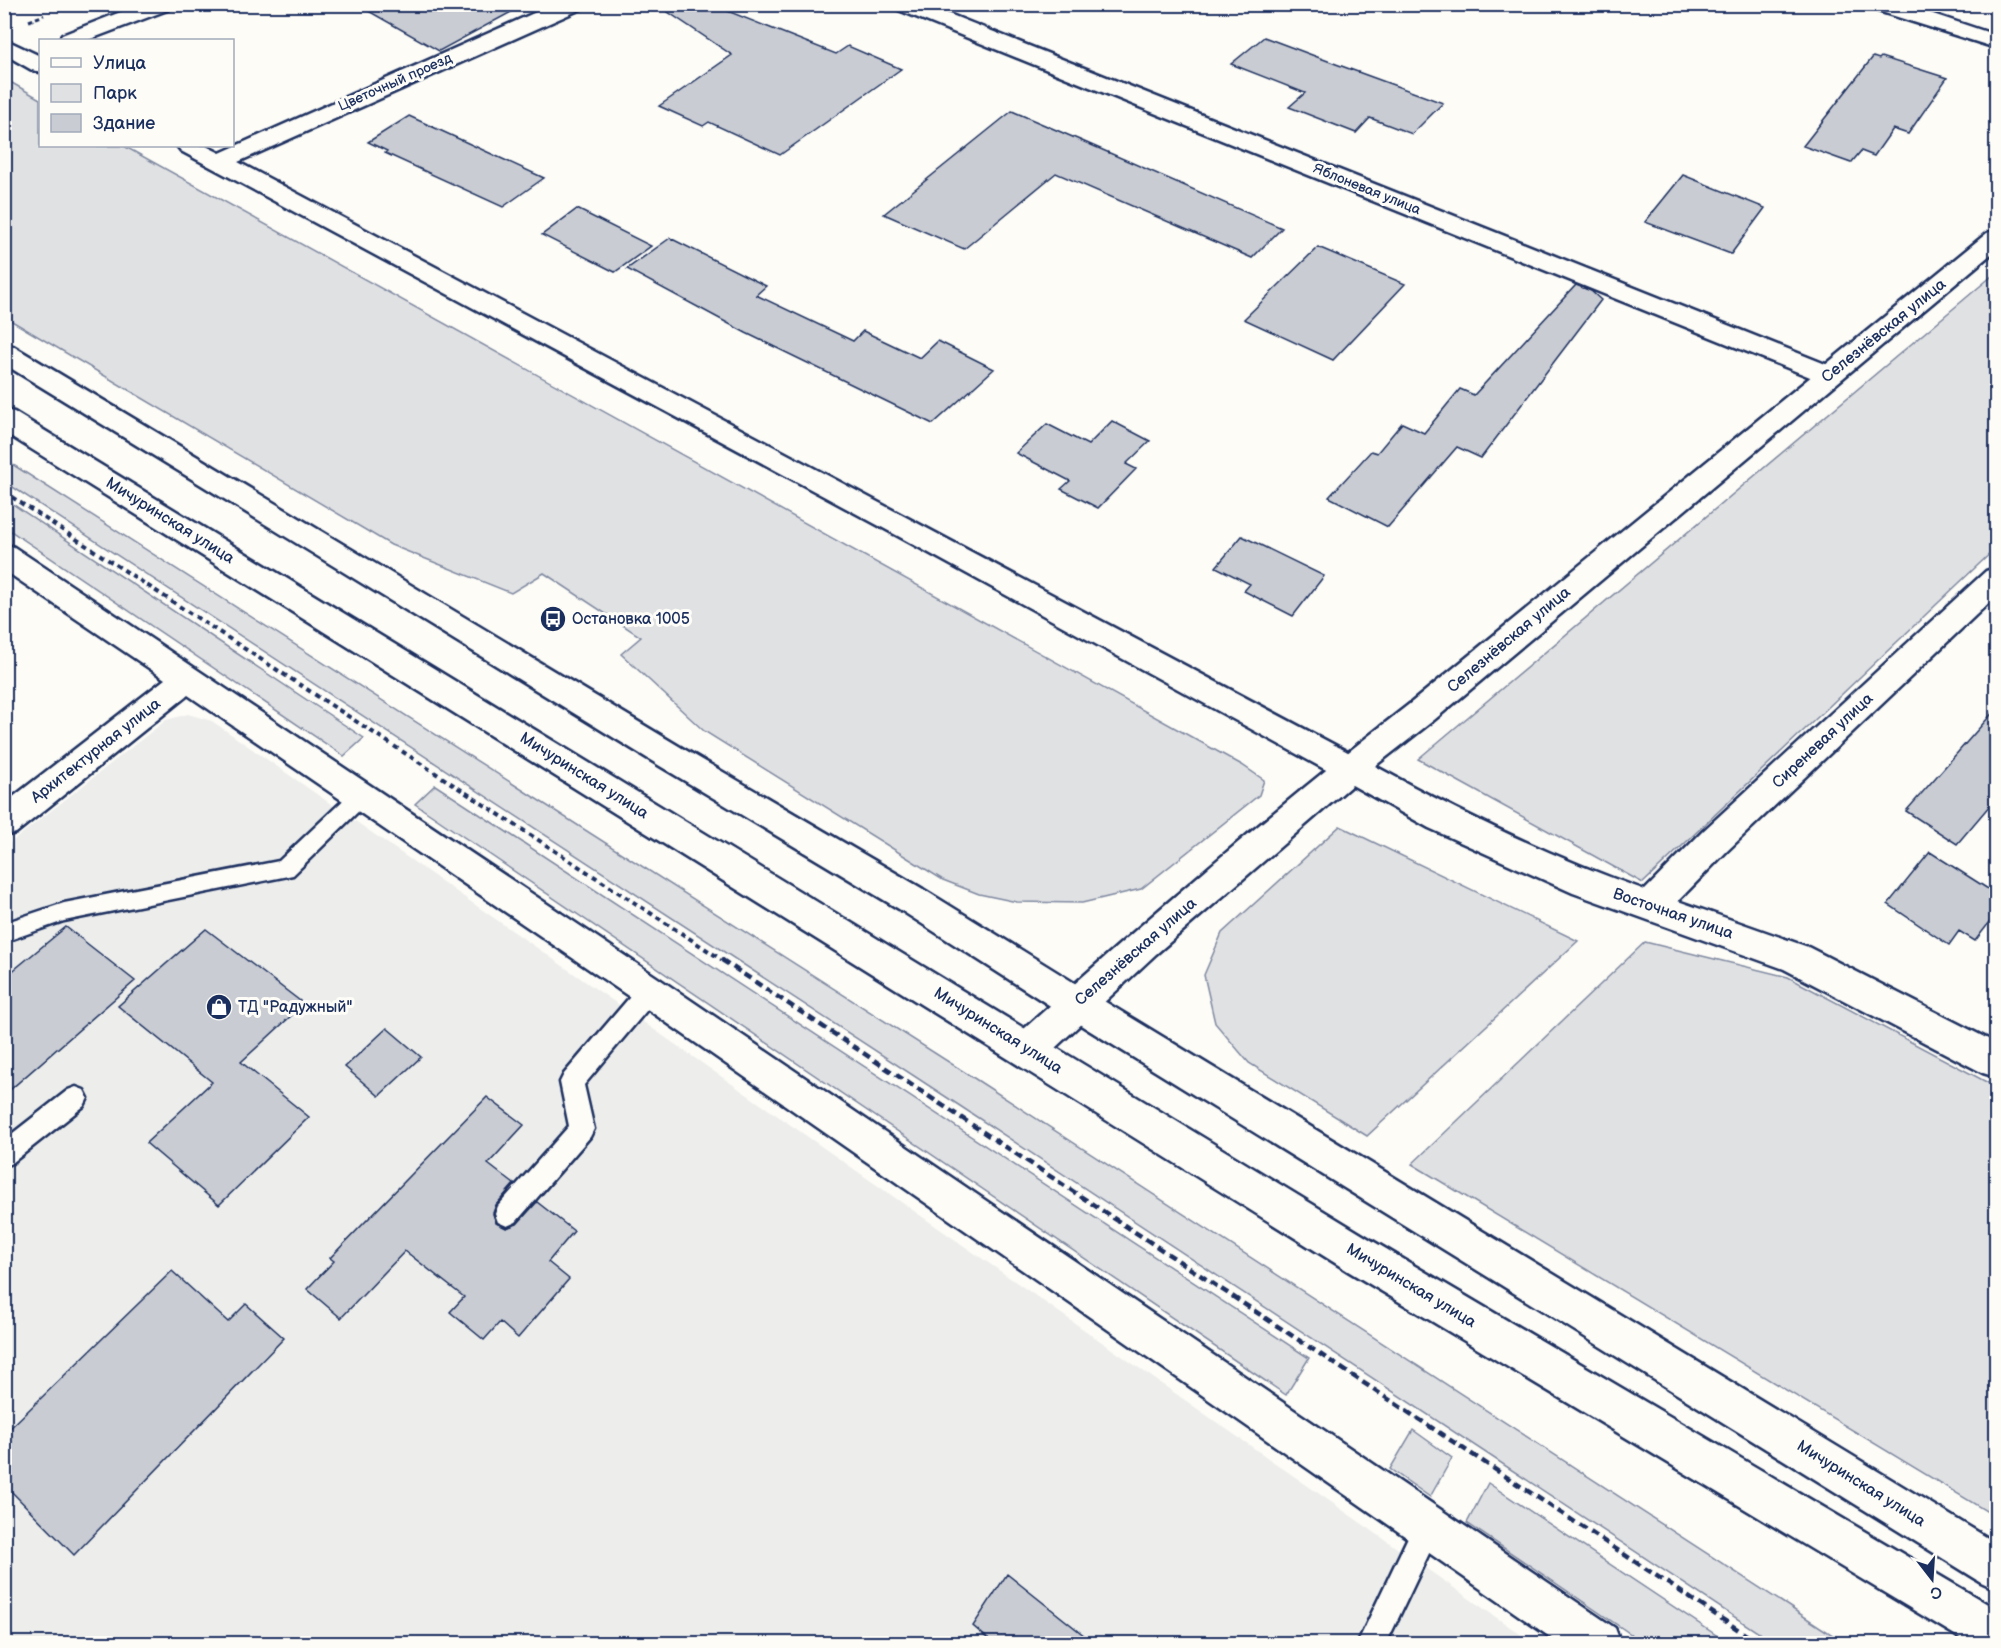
<svg xmlns="http://www.w3.org/2000/svg" width="2001" height="1648" font-family="'Balsamiq Sans',sans-serif">
  <style>
    .built { fill: #edeeec }
    .green { fill: #e0e1e3; stroke: #7e88a0; stroke-width: 1.5 }
    .building { fill: #c9ccd3; stroke: #1b2f5e; stroke-width: 1.5 }
    .lines { fill: none; stroke-linecap: round; stroke-linejoin: round }
    .service-casing { stroke: #1b2f5e; stroke-width: 5 }
    .minor-casing { stroke: #1b2f5e; stroke-width: 5 }
    .tertiary-casing { stroke: #1b2f5e; stroke-width: 5 }
    .primary-casing { stroke: #1b2f5e; stroke-width: 5 }
    .path-far2 { stroke: #1b2f5e; stroke-width: 3; stroke-dasharray: 4.5 3; stroke-linecap: butt }
    .path-far1 { stroke: #1b2f5e; stroke-width: 4; stroke-dasharray: 5 4.5; stroke-linecap: butt }
    .path { stroke: #1b2f5e; stroke-width: 4.5; stroke-dasharray: 8 5; stroke-linecap: butt }
    .service { fill: #fdfcf7; fill-rule: evenodd }
    .minor { fill: #fdfcf7; fill-rule: evenodd }
    .tertiary { fill: #fdfcf7; fill-rule: evenodd }
    .primary { fill: #fdfcf7; fill-rule: evenodd }
    .labels { text-anchor: middle; dominant-baseline: central; stroke-width: 6; stroke-linejoin: round; paint-order: stroke }
    .far-street-label { font-size: 14px; fill: #1b2f5e; stroke: #fdfcf7 }
    .street-label { font-size: 16px; fill: #1b2f5e; stroke: #fdfcf7 }
    .poi-label { font-size: 16px; fill: #1b2f5e; stroke: #fdfcf7; text-anchor: start }
  </style>
  <rect width="100%" height="100%" fill="#fdfcf7"/>
  <filter id="ink" filterUnits="userSpaceOnUse"><feTurbulence type="fractalNoise" baseFrequency=".0167" numOctaves="2"/><feDisplacementMap in="SourceGraphic" scale="12" xChannelSelector="R" yChannelSelector="G"/><feConvolveMatrix kernelMatrix="1 2 1 2 8 2 1 2 1" color-interpolation-filters="sRGB"/></filter>
  <g filter="url(#ink)">
    <!-- built -->
    <path class="built" d="M188,714l24,7 1321,922 -1528,1v-797l161,-127z"/>
    <!-- green -->
    <path class="green" d="M5,79l35,20v47h84l1118,619 22,15 -5,15 -118,94 -59,14 -65,-1 -38,-8 -36,-14 -239,-149 -83,-77 20,-17 -97,-64 -33,20 -120,-48 -386,-228z
      M1992,276l4,1v271l-353,335 -225,-124z
      M4,459l976,623 865,561h-71l-814,-537 -955,-624z
      M4,499h1l359,239 -20,18 -339,-229z
      M435,785l874,573 -23,37 -871,-591z
      M1340,826l238,115 -211,195 -118,-73 -34,-40 -11,-48 18,-42z
      M1645,942l143,35 208,110v430l-584,-353z
      M1413,1430l39,28 -22,39 -40,-28z
      M1488,1483l240,160h-84l-177,-120z"/>
    <!-- building -->
    <path class="building" d="M356,4h170l-87,47z
      M656,4h54l126,50 12,-8 53,23 -121,86 -71,-33 -6,4 -44,-20 73,-51z
      M1264,37l72,27 107,39 -31,31 -42,-16 -14,15 -67,-26 16,-14 -74,-29z
      M1873,57l6,2 2,-2 66,21 -39,56 -15,-5 -19,27 -13,-5 -10,12 -48,-17z
      M1012,111l70,30 200,87 -30,30 -196,-85 -92,76 -80,-35z
      M409,116l135,62 -41,29 -118,-54 2,-2 -19,-9z
      M1683,175l82,33 -34,46 -86,-32z
      M577,209l74,37 -36,26 -73,-37z
      M670,238l96,48 -10,9 97,46 10,-10 57,27 18,-17 56,28 -61,55 -187,-91 -119,-64z
      M1318,247l87,37 -72,76 -89,-41z
      M1576,285l15,6 10,9 -120,158 -24,-11 -69,80 -59,-30 42,-46 6,2 25,-30 22,10 36,-44 14,6z
      M1112,421l38,20 -24,23 10,5 -38,39 -37,-19 9,-8 -54,-28 31,-29 41,21z
      M1242,536l82,40 -31,40 -49,-25 6,-7 -34,-17z
      M1996,709v89l-39,46 -51,-33z
      M1930,852l66,42v20l-21,27 -16,-10 -10,14 -61,-41z
      M66,927l69,54 -131,114v-117z
      M206,929l98,75 -63,58 68,55 -90,88 -73,-62 66,-61 -94,-76z
      M387,1028l34,29 -42,39 -34,-29z
      M487,1097l37,28 -36,39 26,20 -18,21 -3,8 3,10 10,5 11,-4 20,-22 37,29 -26,31 21,17 -51,59 -18,-16 -16,18 -34,-28 14,-15 -59,-46 -64,67 -34,-29 27,-28 -4,-3z
      M172,1271l56,51 18,-18 38,34 -210,217 -70,-71v-50z
      M1007,1574l88,70h-101l-21,-18z"/>
    <g class="lines">
      <!-- service casing -->
      <g class="service-casing">
        <path id="service" d="M360,788l7,3 3,6 -3,6 -74,72 -229,46 -60,21v-19l60,-20 215,-42 74,-70z
          M649,981l8,3 3,7 -3,7 -73,87 10,44 -4,8 -74,85 -9,4 -9,-4 -3,-8 3,-8 71,-80 -9,-44 4,-8 77,-90z
          M76,1087l8,3 4,8 -4,8 -72,57 -8,3v-26l64,-50z
          M1428,1512l10,4 4,10 -56,118h-29l61,-128z"/>
      </g>
      <!-- minor casing -->
      <g class="minor-casing">
        <path id="minor" d="M141,4h31l-2,5 -82,31h-29l3,-5z
          M554,4h29l-2,5 -343,153 1123,597 5,9 -5,9 -11,4 -11,-4 -441,-241 -717,-385 -4,-5h29l14,7z
          M894,4h30l914,365 4,6 -4,6 -9,3 -9,-3 -924,-372z
          M1870,4h33l93,31v13l-124,-39z
          M4,39l36,17v16l-8,-2 -28,-16z
          M4,544l10,3 647,433 954,648 6,16h-61l-923,-642 -449,-307 -172,138 -12,3v-32l161,-125 -161,-109z"/>
      </g>
      <!-- tertiary casing -->
      <g class="tertiary-casing">
        <path id="tertiary" d="M1996,230v20l-562,470 -59,46c87,48 176,91 270,124l58,-59 283,-260 10,-3v28l-269,255 -49,50 130,46 188,96v34l-13,-4 -199,-104 -211,-76 -144,-65 -77,-43 -196,169 -115,107 -13,4 -13,-4 -5,-12 5,-12c129,-116 260,-229 397,-335l575,-469z"/>
      </g>
      <!-- primary casing -->
      <g class="primary-casing">
        <path id="primary" d="M4,343l9,3 669,402 241,141 166,103 907,551v46l-15,-7 -918,-568 -164,-105 -239,-143 -656,-402z
          M4,410l10,2 1362,831 620,366v35h-26l-622,-373 -1344,-839z"/>
      </g>
      <!-- path-far2 -->
      <path class="path-far2" d="M29,21l15,-6"/>
      <!-- path-far1 -->
      <path class="path-far1" d="M4,492l720,469"/>
      <!-- path -->
      <path class="path" d="M722,960l1038,684"/>
      <!-- service -->
      <use href="#service" class="service"/>
      <!-- minor -->
      <use href="#minor" class="minor"/>
      <!-- tertiary -->
      <use href="#tertiary" class="tertiary"/>
      <!-- primary -->
      <use href="#primary" class="primary"/>
    </g>
  </g>
  <!-- icons -->
  <defs>
    <g id="bus-disc" transform="scale(1.35)"><circle r="9.5" fill="#1b2f5e" stroke="#fdfcf7"/><path d="M-5-6H5V4H4V6H2V4H-2V6H-4V4H-5ZM-3.5-4V0h7V-4ZM-3.5 1.2v1.5H-2V1.2ZM2 1.2v1.5H3.5V1.2Z" fill="#fff"/></g>
    <g id="shop-disc" transform="scale(1.35)"><circle r="9.5" fill="#1b2f5e" stroke="#fdfcf7"/><path d="M-5-2.5h2.3a2.7 3.5 0 0 1 5.4 0H5L5.5 6h-11ZM-1.5-2.5h3a1.5 2.3 0 0 0-3 0Z" fill="#fff"/></g>
  </defs>
  <g fill-rule="evenodd">
    <use href="#bus-disc" x="553" y="619"/>
    <use href="#shop-disc" x="219" y="1007"/>
  </g>
  <g class="labels">
    <!-- far-street labels -->
    <g class="far-street-label">
      <text transform="translate(395 82) rotate(-24)">Цветочный проезд</text>
      <text transform="translate(1367 189) rotate(22)">Яблоневая улица</text>
    </g>
    <!-- street labels -->
    <g class="street-label">
      <text transform="translate(1884 331) rotate(-39)">Селезнёвская улица</text>
      <text transform="translate(170 521) rotate(32)">Мичуринская улица</text>
      <text transform="translate(1509 640) rotate(-40)">Селезнёвская улица</text>
      <text transform="translate(1823 741) rotate(-43)">Сиреневая улица</text>
      <text transform="translate(96 751) rotate(-38)">Архитектурная улица</text>
      <text transform="translate(584 776) rotate(32)">Мичуринская улица</text>
      <text transform="translate(1673 914) rotate(19)">Восточная улица</text>
      <text transform="translate(1136 952) rotate(-41)">Селезнёвская улица</text>
      <text transform="translate(998 1031) rotate(32)">Мичуринская улица</text>
      <text transform="translate(1411 1286) rotate(31)">Мичуринская улица</text>
      <text transform="translate(1861 1484) rotate(32)">Мичуринская улица</text>
    </g>
    <!-- poi labels -->
    <g class="poi-label">
      <text x="572" y="619">Остановка 1005</text>
      <text x="238" y="1007">ТД "Радужный"</text>
    </g>
  </g>
  <!-- margin -->
  <rect width="2001" height="1648" fill="none" stroke="#fdfcf7" stroke-width="24"/>
  <rect x="12" y="12" width="1977" height="1624" fill="none" stroke="#1b2f5e" stroke-width="2" filter="url(#ink)"/>
  <!-- legend -->
  <rect x="39" y="39" width="195" height="108" fill="#fdfcf7" stroke="#a3aaba" stroke-width="1.5"/>
  <rect x="51" y="58" width="30" height="9" fill="#fdfcf7" stroke="#a3aaba" stroke-width="1.5"/>
  <text x="93" y="69" font-size="18" fill="#1b2f5e">Улица</text>
  <rect x="51" y="84" width="30" height="18" fill="#e0e1e3" stroke="#a3aaba" stroke-width="1.5"/>
  <text x="93" y="99" font-size="18" fill="#1b2f5e">Парк</text>
  <rect x="51" y="114" width="30" height="18" fill="#c9ccd3" stroke="#a3aaba" stroke-width="1.5"/>
  <text x="93" y="129" font-size="18" fill="#1b2f5e">Здание</text>
  <!-- north arrow -->
  <g transform="translate(1932 1579) rotate(163)" stroke="#fdfcf7" stroke-width="4.5" paint-order="stroke">
  <path d="M0-4.5L10 22L0 15L-10 22Z" fill="#1b2f5e"/>
  <text y="-9" font-size="16" font-weight="bold" text-anchor="middle" fill="#1b2f5e">С</text>
  </g>
</svg>
